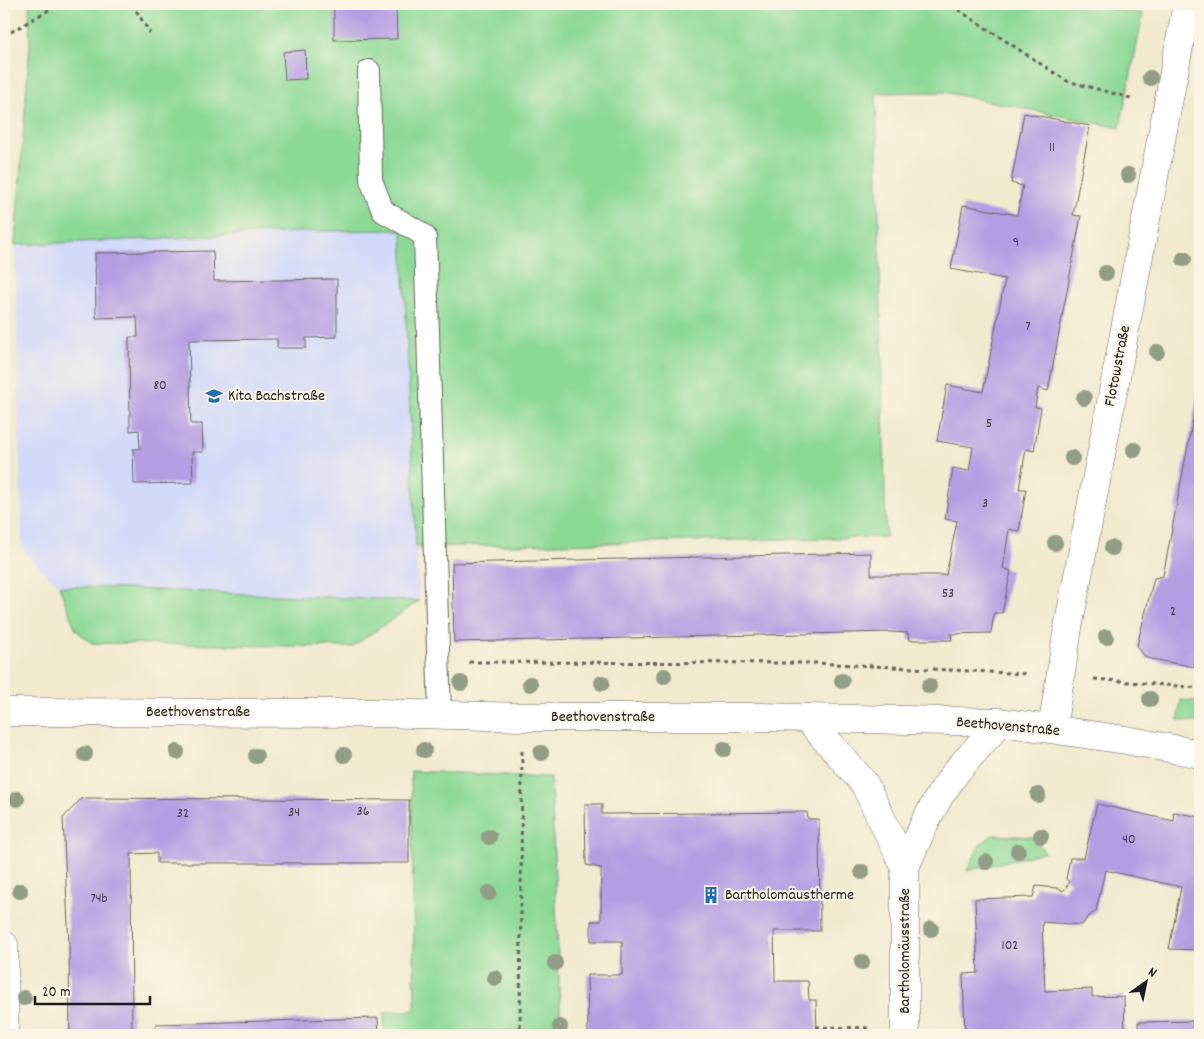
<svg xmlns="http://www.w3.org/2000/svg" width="1204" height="1039" font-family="Dekko,sans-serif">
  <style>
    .built { fill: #d2d9f9 }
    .green { fill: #8cd996; stroke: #547a59 }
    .building { fill: #b49de3 }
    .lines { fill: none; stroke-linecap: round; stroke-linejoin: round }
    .service-casing { stroke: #67645b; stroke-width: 24 }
    .minor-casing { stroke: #67645b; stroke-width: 29 }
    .path { stroke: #67645b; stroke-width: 3; stroke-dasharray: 4 4; stroke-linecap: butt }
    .service { stroke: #fff; stroke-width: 22 }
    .minor { stroke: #fff; stroke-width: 28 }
    .tree { fill: #919d84 }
    .labels { text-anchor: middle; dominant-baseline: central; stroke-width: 4; stroke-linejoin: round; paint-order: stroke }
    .number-label { font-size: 14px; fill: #423c4e }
    .street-label { font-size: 16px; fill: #1c1c1c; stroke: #fcf5e5 }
    .poi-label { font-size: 16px; fill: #1c1c1c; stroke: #fcf5e5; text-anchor: start }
  </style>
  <rect width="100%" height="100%" fill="#fcf5e5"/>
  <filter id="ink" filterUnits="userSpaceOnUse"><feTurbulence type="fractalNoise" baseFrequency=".02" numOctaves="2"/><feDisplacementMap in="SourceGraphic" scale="10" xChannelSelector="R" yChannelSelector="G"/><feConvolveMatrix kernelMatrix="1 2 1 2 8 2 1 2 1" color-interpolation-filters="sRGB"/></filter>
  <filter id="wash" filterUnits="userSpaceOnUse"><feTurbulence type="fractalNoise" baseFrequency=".0096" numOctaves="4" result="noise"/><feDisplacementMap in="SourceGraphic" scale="20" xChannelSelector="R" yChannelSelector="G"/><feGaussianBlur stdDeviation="1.12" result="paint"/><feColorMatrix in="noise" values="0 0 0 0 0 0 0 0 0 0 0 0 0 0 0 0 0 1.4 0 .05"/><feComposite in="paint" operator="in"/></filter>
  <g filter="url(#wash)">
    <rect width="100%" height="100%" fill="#f1eacf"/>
    <!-- built -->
    <path class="built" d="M403,230l16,371 -360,-15 -37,-36 -7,-305 308,-14z"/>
    <!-- green -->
    <path class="green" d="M29,4h1058l56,10 -23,114 -177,-36 -67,1 10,444 -470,10 -14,-317 -79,1 -308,14 15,-202z
      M59,586l360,15 -67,46 -260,-4 -16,-13z
      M1181,700l19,2v21l-22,-3z
      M411,771l140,6 10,258h-177v-23l31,-2z
      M993,835l41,2 11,15 -78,19 13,-27z"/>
    <g id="blocks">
      <!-- building -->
      <path class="building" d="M334,4h62l1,35 -63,1z
        M305,50l1,29 -21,1 -2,-28z
        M1024,113l66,13 -17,89 8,1 -25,133 -8,42 -10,-3 -3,19 6,1 -7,43 -8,-2 -7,40h7l-7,42 -10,-2 -6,39 8,3 -9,42h-8l-3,20 -40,1 1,6h-43l-1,-7 -17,-1 -437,10 -2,-79 419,-10v22h75l11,-54 -12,-2 8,-51 16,3 4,-24 -36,-6 10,-56 36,7 22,-113 -54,-10 12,-64 54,10 6,-29 -12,-3z
        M213,251l1,30 123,-2v58l-31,1v10h-29v-9l-88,1 2,84h11l1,28h-11l1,31 -59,1 -1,-35h7l-1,-19 -9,1 -1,-94h9l-1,-20 -41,1 -1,-65z
        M1199,388h1v280l-54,-10 -9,-12 17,-68 9,-2z
        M82,798l327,2v63h-252v-10l-26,1 1,181h-62l-1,-89 -6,-128z
        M585,804h17v10l205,-2 1,7h11l1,112h-46l1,50h33l1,19h7l1,35h-229l-1,-60h35v-34h-31v-20h10v-53l-15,-3z
        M1097,804l77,17 -1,-9 27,5v133l-31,-1 12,-62 -76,-17 -9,41 -8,6 -6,8 -40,-3 3,69 47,-2v8l32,-1 1,39h-160l-2,-61 15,-1 -3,-74 58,-2 3,-11 21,2 6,3 7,-9 -4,-3 4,-21h14z
        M378,1018l1,17h-224l1,-11z
        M1200,1021v14h-62v-13z"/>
    </g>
  </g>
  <g filter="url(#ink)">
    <use href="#blocks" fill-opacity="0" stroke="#67645b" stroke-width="1"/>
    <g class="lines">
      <!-- service casing -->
      <g class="service-casing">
        <path id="service" d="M369,71l2,109 12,31 36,21 6,5 15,477"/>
      </g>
      <!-- minor casing -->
      <g class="minor-casing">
        <path id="minor" d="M4,712l373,1 145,4h238l240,5 126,18 74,14
          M807,718l57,65 41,84
          M1052,729l16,-101 119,-624
          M4,945v90
          M905,1035v-168l21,-47 14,-25 16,-23 44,-50"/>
      </g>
      <!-- path -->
      <path class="path" d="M132,4l18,29
        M953,4l4,5 110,72 67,18
        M4,36l55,-32
        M469,662l346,1 213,11
        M1094,679l106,9
        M816,1027l55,1
        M520,1035l2,-285"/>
      <!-- service -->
      <use href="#service" class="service"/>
      <!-- minor -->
      <use href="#minor" class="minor"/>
    </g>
    <!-- trees -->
    <g class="tree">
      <circle cx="1150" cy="78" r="8"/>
      <circle cx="1128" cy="175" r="8"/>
      <circle cx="1184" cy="259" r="8"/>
      <circle cx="1106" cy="273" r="8"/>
      <circle cx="1157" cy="352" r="8"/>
      <circle cx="1084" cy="398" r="8"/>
      <circle cx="1134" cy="450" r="8"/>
      <circle cx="1072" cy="458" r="8"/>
      <circle cx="1055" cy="543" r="8"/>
      <circle cx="1112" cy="548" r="8"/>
      <circle cx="1106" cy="637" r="8"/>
      <circle cx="664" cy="676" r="8"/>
      <circle cx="842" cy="681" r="8"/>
      <circle cx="461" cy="683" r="8"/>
      <circle cx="602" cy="683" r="8"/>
      <circle cx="530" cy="684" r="8"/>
      <circle cx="929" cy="686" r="8"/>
      <circle cx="1150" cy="699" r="8"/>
      <circle cx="724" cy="749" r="8"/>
      <circle cx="424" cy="750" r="8"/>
      <circle cx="177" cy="752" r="8"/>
      <circle cx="541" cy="753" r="8"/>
      <circle cx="85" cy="754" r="8"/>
      <circle cx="344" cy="755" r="8"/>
      <circle cx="256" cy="756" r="8"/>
      <circle cx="1038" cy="795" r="8"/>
      <circle cx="17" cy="799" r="8"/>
      <circle cx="1041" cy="836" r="8"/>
      <circle cx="489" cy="837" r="8"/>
      <circle cx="1018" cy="851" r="8"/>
      <circle cx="986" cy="862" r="8"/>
      <circle cx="862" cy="872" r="8"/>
      <circle cx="20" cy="891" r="8"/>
      <circle cx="489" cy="893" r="8"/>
      <circle cx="931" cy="929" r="8"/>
      <circle cx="862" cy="962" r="8"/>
      <circle cx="555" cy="963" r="8"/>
      <circle cx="495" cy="978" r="8"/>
      <circle cx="24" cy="998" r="8"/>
      <circle cx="560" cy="1027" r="8"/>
    </g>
  </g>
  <!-- icons -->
  <defs>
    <g id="school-bare" transform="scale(1.35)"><path d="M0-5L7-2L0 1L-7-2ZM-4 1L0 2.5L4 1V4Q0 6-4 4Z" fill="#1f6fb2" stroke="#fcf5e5" stroke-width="2.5" paint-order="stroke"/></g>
    <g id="building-bare" transform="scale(1.35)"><path d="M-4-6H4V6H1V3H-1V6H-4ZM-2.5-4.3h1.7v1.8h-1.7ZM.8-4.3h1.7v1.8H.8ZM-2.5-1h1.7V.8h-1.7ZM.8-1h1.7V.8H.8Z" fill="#1f6fb2" stroke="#fcf5e5" stroke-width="2.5" paint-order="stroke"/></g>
  </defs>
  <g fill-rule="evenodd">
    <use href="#school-bare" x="214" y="396"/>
    <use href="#building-bare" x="711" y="895"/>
  </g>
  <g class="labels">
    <!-- number labels -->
    <g class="number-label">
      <text x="1052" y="148">11</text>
      <text x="1016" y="243">9</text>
      <text x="1028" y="327">7</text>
      <text x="160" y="386">80</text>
      <text x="989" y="424">5</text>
      <text x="985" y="504">3</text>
      <text x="948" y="594">53</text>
      <text x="1173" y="612">2</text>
      <text x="363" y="812">36</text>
      <text x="294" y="813">34</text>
      <text x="183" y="814">32</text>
      <text x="1129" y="840">40</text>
      <text x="99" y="899">74b</text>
      <text x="1010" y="946">102</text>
    </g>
    <!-- street labels -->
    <g class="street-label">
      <text transform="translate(1118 366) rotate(-79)">Flotowstraße</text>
      <text x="198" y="712">Beethovenstraße</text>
      <text x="603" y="717">Beethovenstraße</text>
      <text transform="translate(1008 727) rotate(5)">Beethovenstraße</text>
      <text transform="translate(905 951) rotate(-90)">Bartholomäusstraße</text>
    </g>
    <!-- poi labels -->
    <g class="poi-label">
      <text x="228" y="396">Kita Bachstraße</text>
      <text x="725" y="895">Bartholomäustherme</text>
    </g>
  </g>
  <!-- margin -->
  <rect width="1204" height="1039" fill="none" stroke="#fcf5e5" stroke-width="20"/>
  <!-- north arrow -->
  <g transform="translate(1146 982) rotate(33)" stroke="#fcf5e5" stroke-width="4" paint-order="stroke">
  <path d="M0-4L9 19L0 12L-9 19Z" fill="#1c1c1c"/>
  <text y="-8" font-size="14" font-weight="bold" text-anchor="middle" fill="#1c1c1c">N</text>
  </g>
  <!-- scale -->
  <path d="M35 996v8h115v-8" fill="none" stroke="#1c1c1c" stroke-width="2.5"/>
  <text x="42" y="996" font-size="15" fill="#1c1c1c" stroke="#fcf5e5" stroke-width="4" paint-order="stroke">20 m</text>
</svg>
